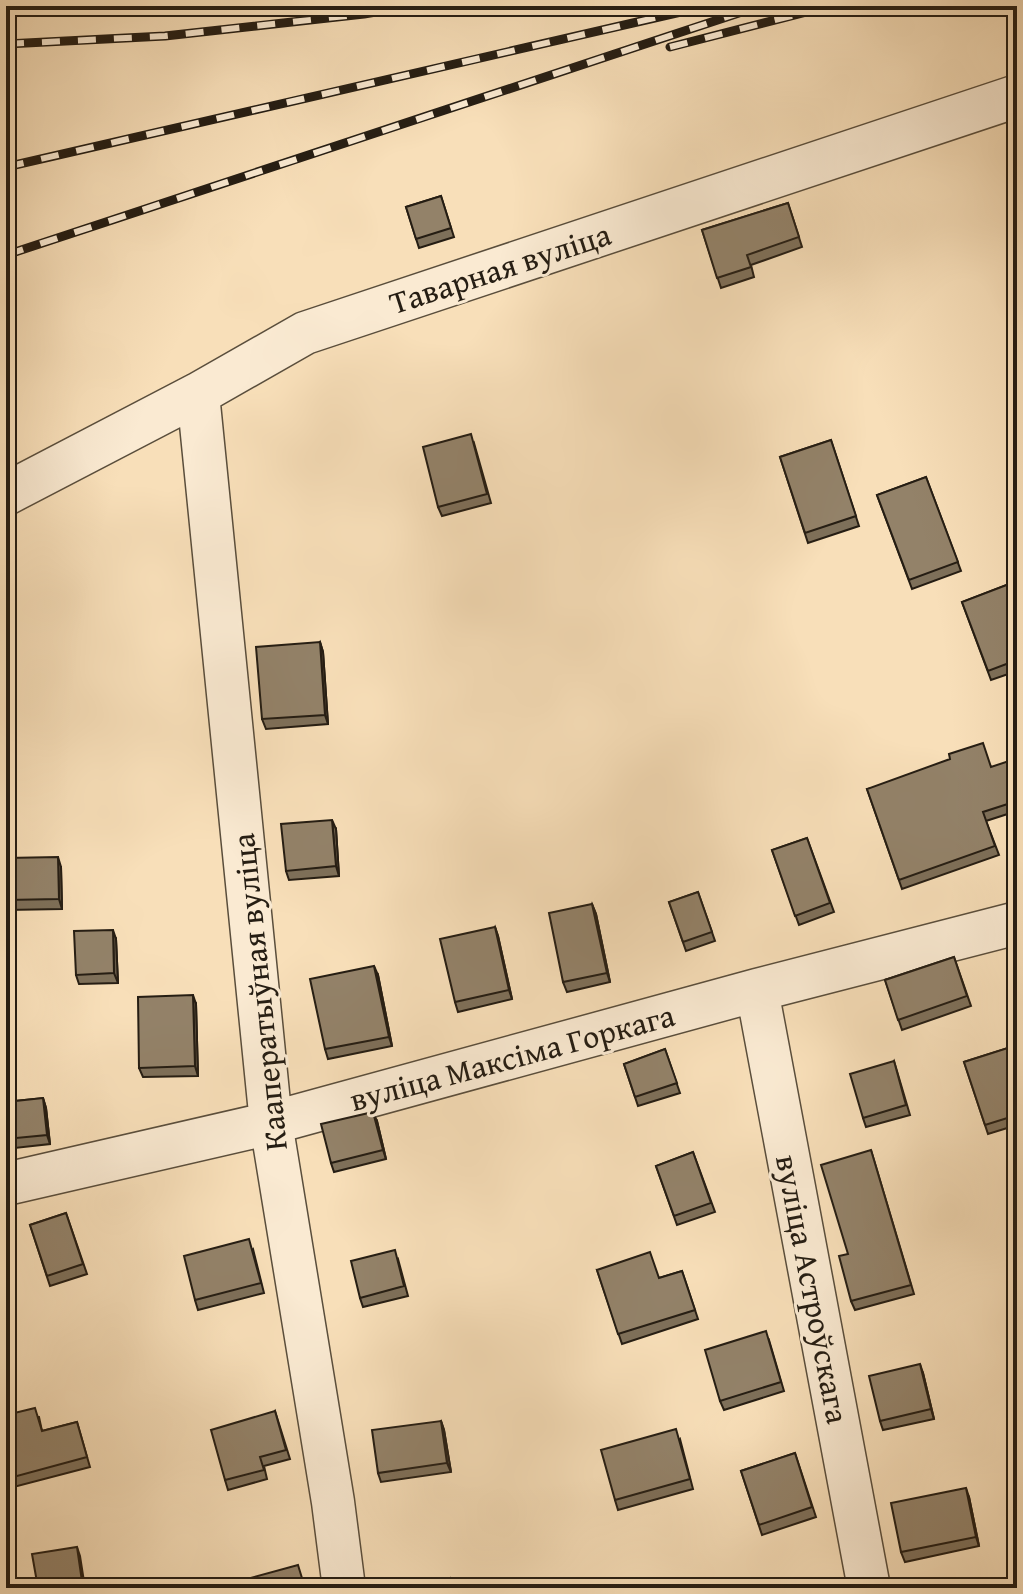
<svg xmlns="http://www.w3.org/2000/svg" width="1023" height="1594" font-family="'Gentium Book Plus',serif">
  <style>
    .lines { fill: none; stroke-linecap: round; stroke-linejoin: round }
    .minor-casing { stroke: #5a4e3c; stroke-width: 45 }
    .minor { stroke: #faead2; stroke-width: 42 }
    .rail-casing { stroke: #251d13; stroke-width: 9 }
    .rail { stroke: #faead2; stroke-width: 6; stroke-dasharray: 18; stroke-linecap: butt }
    .wall { fill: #7e705a; stroke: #251d13; stroke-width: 2 }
    .shaded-wall { fill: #675b4a; stroke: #251d13; stroke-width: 2 }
    .building { fill: #938269; stroke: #251d13; stroke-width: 2 }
    .labels { text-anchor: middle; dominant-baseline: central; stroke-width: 6; stroke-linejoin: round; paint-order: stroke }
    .street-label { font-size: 32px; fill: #251d13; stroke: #faead2 }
  </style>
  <rect width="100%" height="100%" fill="#f8dfb9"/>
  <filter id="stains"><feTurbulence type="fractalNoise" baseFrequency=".0025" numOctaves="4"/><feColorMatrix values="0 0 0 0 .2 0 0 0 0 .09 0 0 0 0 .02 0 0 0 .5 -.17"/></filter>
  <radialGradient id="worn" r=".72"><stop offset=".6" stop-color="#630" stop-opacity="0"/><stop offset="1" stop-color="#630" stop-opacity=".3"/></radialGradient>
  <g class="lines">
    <!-- minor casing -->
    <g class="minor-casing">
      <path id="minor" d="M198,394l73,729 62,379 11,86
        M6,494l192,-100 107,-61 712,-237
        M757,990l112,598
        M6,1184l265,-61 486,-133 260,-67"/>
    </g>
    <!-- minor -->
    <use href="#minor" class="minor"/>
    <!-- rail casing -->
    <g class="rail-casing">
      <path id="rail" d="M6,44l159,-8 199,-22 47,-8
        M670,47l160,-41
        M6,167l701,-161
        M6,255l754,-249"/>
    </g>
    <!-- rail -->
    <use href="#rail" class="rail"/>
  </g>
  <!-- wall -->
  <path class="wall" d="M441,196l13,41 -35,11 -13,-41z
    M788,203l14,44 -51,18 3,12 -33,11 -19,-58z
    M831,440l28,86 -51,17 -28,-86z
    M474,443l17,60 -49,13 -4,-9z
    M926,477l35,94 -49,18 -35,-94z
    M1017,581v90l-26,9 -29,-78z
    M320,642l3,10 5,72 -62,5 -4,-10z
    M991,767l26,7v37l-31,10 13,34 -97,34 -35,-100z
    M336,829l3,47 -50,4 -3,-9z
    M807,838l27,74 -35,13 -27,-75z
    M6,858l55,9 1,42 -55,1z
    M698,892l17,49 -29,10 -17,-49z
    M592,904l4,10 14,68 -43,10 -4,-10z
    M495,927l3,9 14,63 -54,13 -3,-10z
    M116,939l2,44 -39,1 -3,-9z
    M954,957l17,49 -69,24 -17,-50z
    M378,975l14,71 -64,13 -3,-10z
    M196,1004l2,72 -55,1 -4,-9z
    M1017,1045v80l-29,9 -24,-72z
    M665,1049l15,44 -42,13 -14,-42z
    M894,1061l16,54 -44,12 -3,-9z
    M43,1098l3,10 4,36 -44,5v-47z
    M377,1121l9,38 -52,13 -3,-9z
    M871,1150l43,144 -59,16 -4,-9z
    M693,1152l22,60 -38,13 -21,-59z
    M66,1213l21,61 -37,12 -20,-61z
    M253,1249l11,44 -66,17 -3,-10z
    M398,1259l10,37 -45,11 -3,-9z
    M597,1270l62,8 23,-7 16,48 -76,25z
    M769,1340l15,51 -60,19 -4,-9z
    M923,1373l11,46 -51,11 -3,-9z
    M275,1411l15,48 -26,7 3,13 -39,11 -3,-10z
    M6,1415l33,2 3,14 35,-9 13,45 -84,22z
    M441,1421l3,9 7,42 -70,10 -3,-9z
    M680,1439l13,50 -75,21 -3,-10z
    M795,1453l21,64 -54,18 -21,-64z
    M969,1497l10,49 -74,16 -4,-10z"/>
  <!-- shaded-wall -->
  <path class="shaded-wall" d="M320,642l3,10 5,72 -3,-9z
    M6,672l4,9 -1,40 -3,-9z
    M332,820l4,9 3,47 -3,-10z
    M58,857l3,10 1,42 -3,-10z
    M592,904l4,10 14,68 -3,-9z
    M495,927l3,9 14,63 -3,-9z
    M113,930l3,9 2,44 -4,-10z
    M374,966l4,9 14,71 -3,-9z
    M193,995l3,9 2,72 -3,-10z
    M43,1098l3,10 4,36 -3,-9z
    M373,1112l4,9 9,38 -3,-9z
    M920,1364l3,9 11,46 -3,-10z
    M441,1421l3,9 7,42 -4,-9z
    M966,1488l3,9 10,49 -3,-9z
    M77,1547l3,9 5,32h-2z"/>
  <!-- building -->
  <path class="building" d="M441,196l10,32 -35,11 -10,-32z
    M788,203l11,34 -52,18 4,12 -34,11 -15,-48z
    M471,434l16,60 -49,13 -15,-60z
    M831,440l25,76 -51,17 -25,-76z
    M926,477l32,85 -49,18 -32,-85z
    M1017,581v79l-29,11 -26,-69z
    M320,642l5,73 -63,4 -6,-72z
    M983,743l8,24 21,-7 5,15v26l-34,11 12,34 -96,34 -32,-91 83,-30 -1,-5z
    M332,820l4,46 -50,5 -5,-47z
    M807,838l23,65 -35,13 -23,-66z
    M58,857l1,42 -53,1v-42z
    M698,892l14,40 -29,10 -14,-40z
    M592,904l15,69 -44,9 -14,-69z
    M495,927l14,63 -54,12 -15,-63z
    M113,930l1,43 -38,2 -2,-44z
    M954,957l13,39 -69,24 -13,-40z
    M374,966l15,71 -64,12 -15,-70z
    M193,995l2,71 -56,2 -1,-71z
    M1017,1045v70l-32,10 -21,-63z
    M665,1049l12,34 -42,14 -11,-33z
    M894,1061l12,44 -43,13 -13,-44z
    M43,1098l4,37 -41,4v-37z
    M373,1112l10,38 -52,13 -10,-39z
    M871,1150l40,135 -60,16 -12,-45 9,-2 -27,-89z
    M693,1152l18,51 -37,13 -18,-50z
    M66,1213l17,51 -36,12 -17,-51z
    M249,1239l12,44 -66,17 -11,-44z
    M395,1250l9,36 -44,12 -9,-37z
    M650,1252l9,26 23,-7 13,39 -77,24 -21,-64z
    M766,1331l15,51 -61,19 -15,-51z
    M920,1364l11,45 -51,12 -11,-45z
    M35,1408l7,23 35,-9 10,35 -81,22v-64z
    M275,1411l11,39 -26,7 4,13 -39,10 -14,-50z
    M441,1421l6,42 -69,10 -6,-43z
    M676,1429l14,50 -75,21 -14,-50z
    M795,1453l17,54 -53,18 -18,-54z
    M966,1488l10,49 -75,15 -10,-49z
    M77,1547l6,41h-45l-6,-34z
    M298,1565l7,23h-67l-2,-6z
    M450,1578l2,10h-52v-1z"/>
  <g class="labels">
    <!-- street labels -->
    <g class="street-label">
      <text transform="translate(500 268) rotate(-18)">Таварная вуліца</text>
      <text transform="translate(259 992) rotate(-96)">Кааператыўная вуліца</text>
      <text transform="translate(512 1057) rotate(-15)">вуліца Максіма Горкага</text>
      <text transform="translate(813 1289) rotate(79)">вуліца Астроўскага</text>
    </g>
  </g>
  <!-- margin -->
  <rect width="1023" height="1594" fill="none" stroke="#f8dfb9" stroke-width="32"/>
  <rect x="8" y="8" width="1007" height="1578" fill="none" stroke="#251d13" stroke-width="4"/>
  <rect x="16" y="16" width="991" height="1562" fill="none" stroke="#251d13" stroke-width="2"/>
  <rect width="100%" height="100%" filter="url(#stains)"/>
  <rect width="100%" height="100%" fill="url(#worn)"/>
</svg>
